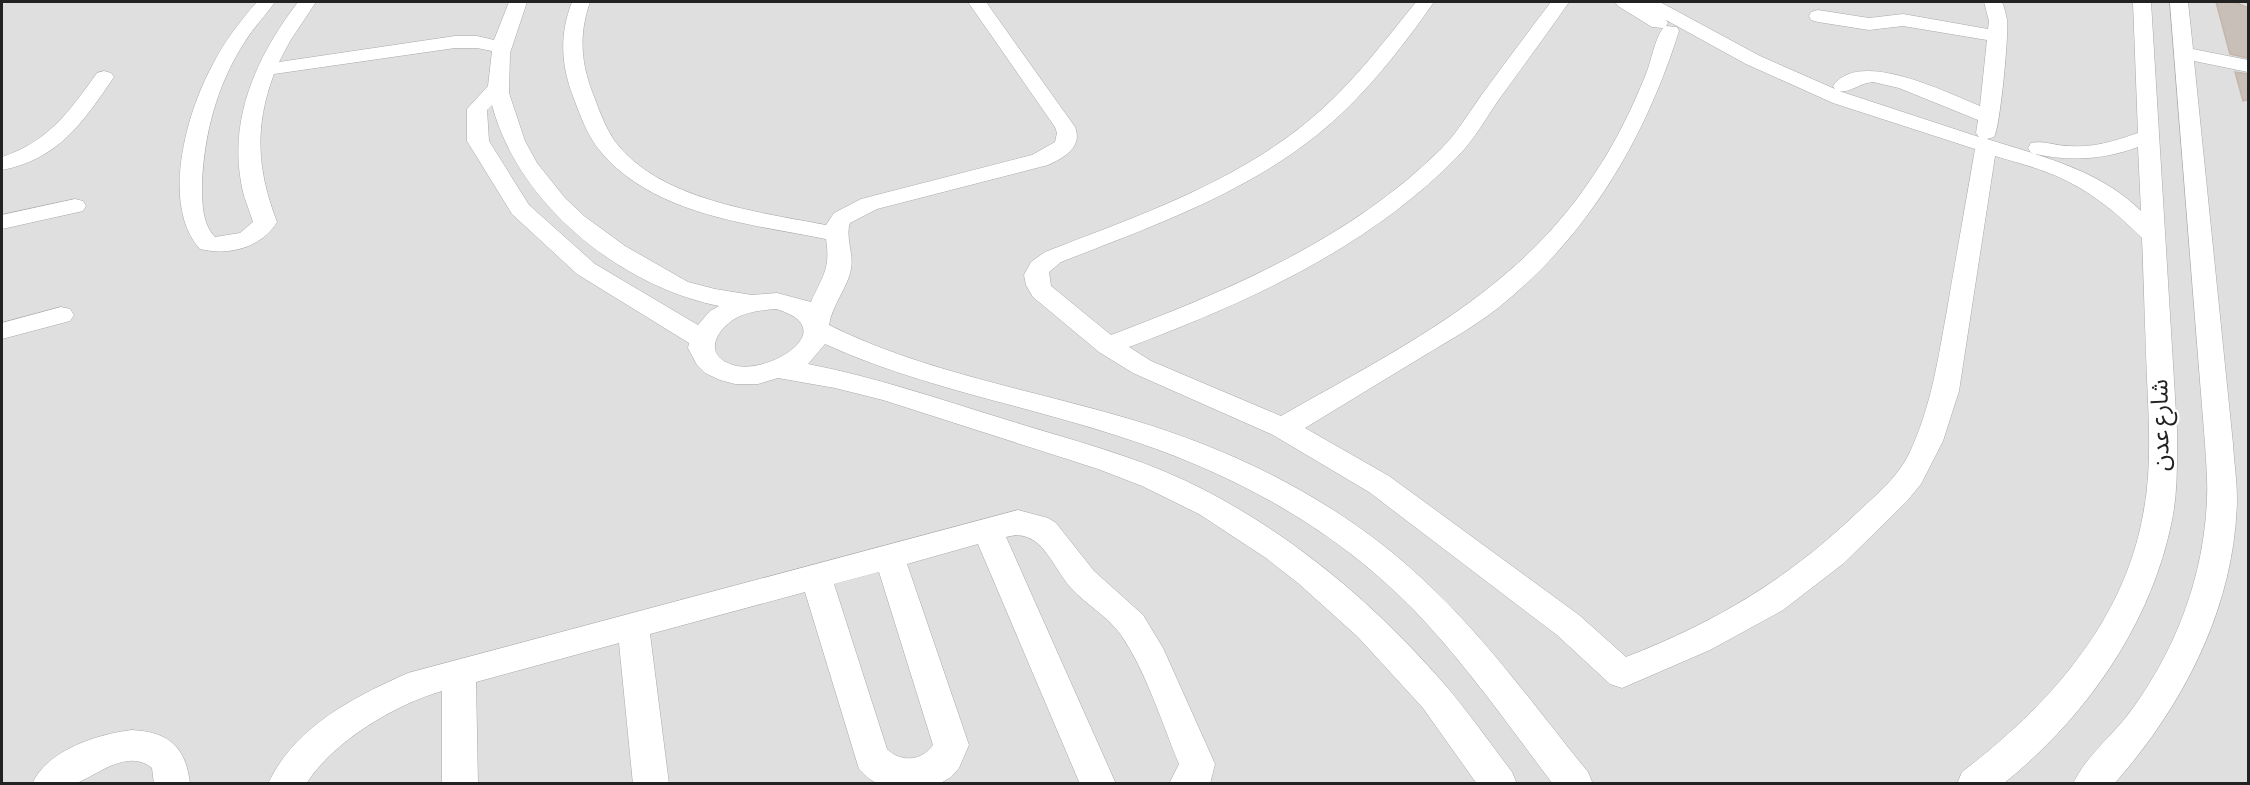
<svg xmlns="http://www.w3.org/2000/svg" width="2250" height="785" font-family="'Alegreya Sans','Noto Sans Arabic',sans-serif">
  <style>
    .residential { fill: #e0dfdf }
    .building { fill: #c7bfb8; stroke: #c4b6ab; stroke-width: 1.5 }
    .lines { fill: none; stroke-linecap: round; stroke-linejoin: round }
    .minor-casing { stroke: #a9a9a9; stroke-width: 1 }
    .minor { fill: #fff; fill-rule: evenodd }
    .labels { text-anchor: middle; dominant-baseline: central; stroke-width: 4.5; stroke-linejoin: round; paint-order: stroke }
    .street-label { font-size: 24px; fill: #222; stroke: #fff }
  </style>
  <rect width="100%" height="100%" fill="#f2efe9"/>
  <!-- residential -->
  <path class="residential" d="M2,2h2246v781l-2246,1z"/>
  <!-- building -->
  <path class="building" d="M2216,2h19l13,6v50l-18,-4z
    M2235,72l13,2v26l-5,1z"/>
  <g class="lines">
    <!-- minor casing -->
    <g class="minor-casing">
      <path id="minor" d="M257,2h18c-10,14 -22,26 -31,41 -27,42 -40,91 -42,141 0,18 0,40 13,53l25,-4 13,-11c-4,-13 -10,-26 -12,-40 -12,-67 18,-129 57,-180h18l-26,39 -11,21 176,-26h22l17,4 15,-38h18l-17,51 -1,40 16,48 12,22 28,35 19,18 41,30 63,36 27,7 37,6 25,-2 34,9c11,-25 20,-33 15,-63 -76,-15 -172,-24 -225,-87 -13,-15 -20,-35 -27,-53 -13,-34 -15,-63 -2,-97h18c-12,34 -9,64 5,97 5,14 11,29 19,41 43,60 145,72 212,85l8,-12 27,-14 171,-44 23,-13 2,-9 -2,-6 -87,-125h18l89,125c8,20 -11,31 -27,38l-171,44 -27,14c-5,14 4,31 1,46 -3,18 -19,36 -22,56 94,47 204,65 304,95 113,34 218,88 302,171 57,55 103,120 153,181l5,12h-40c-45,-59 -88,-121 -139,-174 -83,-85 -187,-140 -299,-175 -96,-31 -198,-49 -290,-91l-17,20c67,13 131,35 196,55 60,19 122,34 180,61 100,47 190,122 262,206 23,27 44,57 66,86l5,12h-40l-54,-76 -65,-71 -60,-54 -32,-25 -67,-44 -57,-28 -44,-17 -215,-69 -48,-12 -57,-10 -20,6h-23l-15,-4 -15,-7 -8,-8 -9,-17 1,-5 -112,-69 -65,-60 -45,-73v-32l21,-23 4,-35 -15,-3h-22l-181,26c-20,53 -17,96 3,148 -16,26 -48,34 -77,27 -40,-44 -13,-137 12,-183 12,-24 28,-45 45,-64zM492,105c26,99 128,181 227,201l-9,5 -12,14 -103,-61 -66,-59 -40,-64 -2,-31zM776,309c69,20 -9,67 -43,56 -33,-10 -15,-39 7,-49 12,-5 24,-6 36,-7z
        M1416,2h18c-33,47 -72,97 -117,133 -75,60 -167,92 -256,127l-12,10 2,14 60,49c119,-45 240,-96 331,-187 16,-16 28,-37 41,-55 23,-31 45,-61 68,-91h18c-22,32 -46,64 -69,96 -14,20 -26,42 -43,59 -90,92 -209,145 -328,190l22,14 130,55c117,-67 233,-122 310,-237 23,-33 40,-68 55,-105 6,-15 8,-33 17,-46l-11,-1 -34,-21 -3,-4h45l100,54 75,33 -2,-3c26,-38 114,7 147,20l7,-66 -84,-14 -34,4 -51,-8 -7,-2 -2,-4 2,-4 7,-2 51,8 34,-4 85,15 1,-8 -5,-19h18c2,5 4,12 5,18 2,14 -7,109 -13,117l-7,2c54,17 113,31 154,72l-3,-64c-36,13 -69,15 -107,6l-3,-5 3,-5c13,-3 25,3 38,3 24,2 46,-5 69,-13l-5,-131h18l26,428c0,32 1,64 -6,95 -22,103 -87,194 -168,259h-46l5,-12c85,-65 161,-148 181,-257 9,-45 6,-91 4,-136 -2,-47 -3,-94 -5,-141 -26,-26 -54,-49 -88,-63 -19,-8 -39,-13 -59,-19l-36,235 -16,50 -22,43 -14,17 -63,62 -61,47 -73,40 -88,38 -12,-4 -53,-49 -188,-143 -96,-57 -140,-62 -34,-21 -66,-55 -7,-12 -2,-10 7,-13 14,-10c95,-37 197,-71 275,-141 36,-32 66,-72 96,-109zM1666,20l80,44 87,39 142,46c-9,54 -19,107 -28,161 -9,49 -16,98 -38,144 -12,24 -31,39 -50,57 -71,68 -141,110 -233,146l-47,-42 -190,-139 -84,-48c40,-24 80,-49 120,-73 25,-15 50,-29 73,-47 90,-72 147,-169 181,-277l-2,-4 -11,-1 2,-3zM1873,82l26,6 79,32 -2,13 3,4 -140,-46c12,2 20,-8 34,-9z
        M2170,2h18l5,47 55,11v12l-54,-11 39,383c1,18 4,37 4,55 -2,107 -53,206 -123,285h-41c13,-29 42,-50 60,-76 44,-61 71,-133 74,-209 1,-18 -1,-37 -2,-55z
        M104,71l7,2 3,4c-31,45 -55,82 -112,93v-13c47,-16 67,-45 95,-84z
        M75,199l8,2 3,5 -3,5 -81,18v-14z
        M61,307l9,2 4,6 -4,6 -68,18v-16z
        M1018,510l30,8 8,5 38,48 49,44 20,33 52,116 -5,20h-41l10,-20c-17,-41 -33,-93 -58,-129 -13,-19 -35,-30 -50,-47 -20,-23 -30,-61 -65,-51l110,247h-36l-102,-240 -71,20 62,181 -10,23 -8,9 -12,7h-61l-10,-6 -9,-9 -54,-177 -155,42 19,150h-36l-14,-141 -143,39 2,102h-36v-93c-46,13 -110,51 -136,93h-38c26,-57 86,-87 140,-111zM879,572l54,173c-11,16 -32,18 -46,4l-53,-165z
        M132,730c37,2 54,17 58,54h-36l-2,-16c-23,-19 -51,4 -73,14 -9,3 -36,2 -47,2 15,-34 66,-50 100,-54z"/>
    </g>
    <!-- minor -->
    <use href="#minor" class="minor"/>
  </g>
  <g class="labels">
    <!-- street labels -->
    <g class="street-label">
      <text transform="translate(2161 425) rotate(-91)">شارع عدن</text>
    </g>
  </g>
  <!-- border -->
  <rect width="2250" height="785" fill="none" stroke="#222222" stroke-width="6"/>
</svg>
